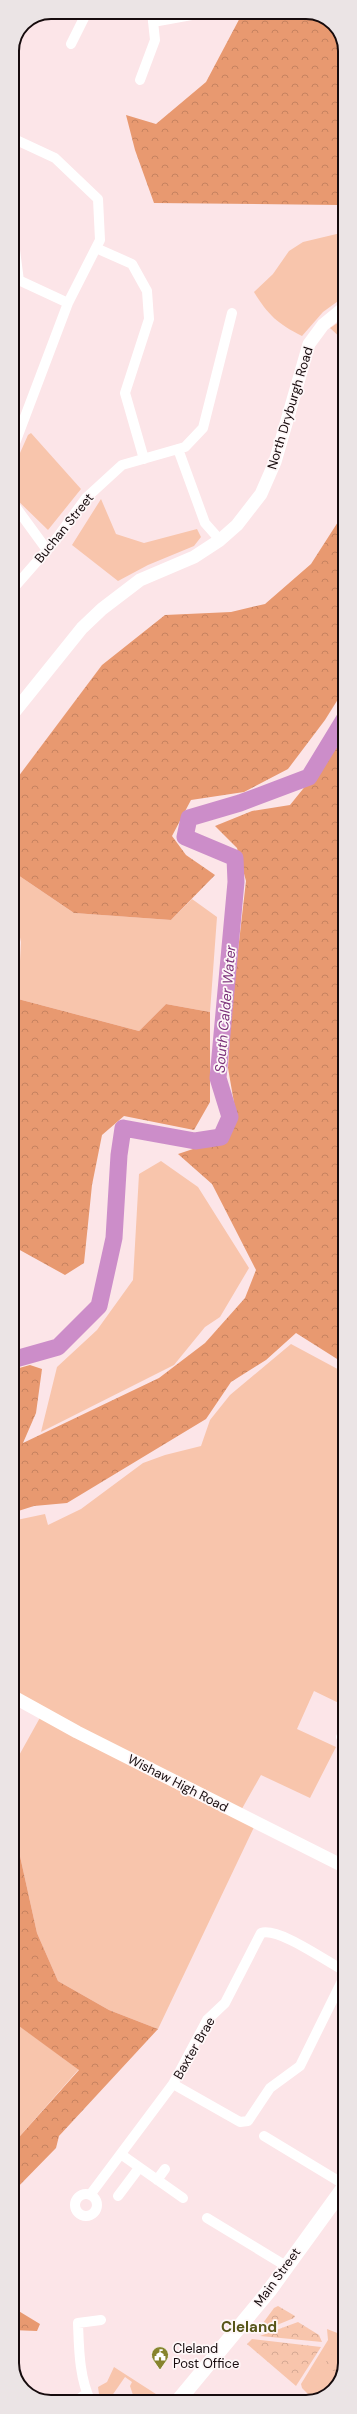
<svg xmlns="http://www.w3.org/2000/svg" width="357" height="2414" font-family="'DM Sans',sans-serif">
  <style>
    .green { fill: #f8c5ac }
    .forest { fill: url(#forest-crowns) }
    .park { fill: url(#park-crowns) }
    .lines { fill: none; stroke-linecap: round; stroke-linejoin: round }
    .river { stroke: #cc8dc9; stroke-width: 17 }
    .minor { stroke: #fff; stroke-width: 10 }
    .tertiary { stroke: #fff; stroke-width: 13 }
    .secondary { stroke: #fff; stroke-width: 15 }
    .labels { text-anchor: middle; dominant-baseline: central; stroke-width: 3.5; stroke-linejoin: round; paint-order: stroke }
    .street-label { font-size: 13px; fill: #160b0d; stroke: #fef7f8 }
    .poi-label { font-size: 13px; fill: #160b0d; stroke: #fef7f8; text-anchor: start }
    .water-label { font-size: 14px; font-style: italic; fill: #7b317a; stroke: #fef7f8 }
    .quarter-label { font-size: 15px; font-weight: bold; fill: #575519; stroke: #fef7f8 }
    .rim { fill: none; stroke: #160b0d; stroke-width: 2 }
  </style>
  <defs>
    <pattern id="forest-crowns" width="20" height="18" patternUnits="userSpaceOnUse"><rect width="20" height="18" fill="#e89970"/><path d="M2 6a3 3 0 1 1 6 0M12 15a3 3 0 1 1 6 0" fill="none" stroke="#c68260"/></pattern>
    <pattern id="park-crowns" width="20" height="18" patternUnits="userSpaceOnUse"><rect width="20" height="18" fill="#f8c5ac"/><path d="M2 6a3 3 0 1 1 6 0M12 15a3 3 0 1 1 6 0" fill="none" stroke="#d4a893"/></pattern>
  </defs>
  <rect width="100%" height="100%" fill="#fce5e8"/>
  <!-- green -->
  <path class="green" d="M345,232v64l-22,16 -21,24c-24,-12 -34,-21 -48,-44l19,-18 16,-23 14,-9z
    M345,318v24l-15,-14z
    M31,433l50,56 -33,41 -36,-35v-24l16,-36z
    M101,499l15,35 28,9 53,-14 4,8 -7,9 -46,19 -30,16 -46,-36z
    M12,871l62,42 97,7 21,-21 25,18 -7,95 -44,-8 -27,27 -121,-32 3,-57 -9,-42z
    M161,1161l37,26 51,81 -29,49 -15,10 -31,38 -133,67 16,-65 40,-37 36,-50 6,-106z
    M291,1344l54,29v333l-31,-15 -17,38 39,18 -26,51 -49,-23 -22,39 17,9 -98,206 -49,-19 -51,-29 -21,-48 -25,-113v-52l30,-54 -23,-13 -1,-21 -6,-2v-157l33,-7 3,11 33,-16 62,-46 22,-8 36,-9 9,-26 20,-25z
    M12,2021l67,48 -67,76z
    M327,2329l18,7v27l-10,26 -24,13h-5l7,-3 -11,-11 -1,-4 27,-44z
    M114,2367l45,29 2,3 -2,3h-39l12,-1 2,-3 -4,-12 2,-4 -7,-5 -16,23 -6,-1 -4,-5 -1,-7 9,-5z"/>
  <!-- forest -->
  <path class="forest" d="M243,12h68l23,12 11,22v157l-7,2 -184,-2 -19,-53 -9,-35 30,9 50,-42z
    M345,511v177l-20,32 -37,49 -44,23 -53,8 -19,36 14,19 29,20 -44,45 -97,-7 -62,-42v-86l90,-120 63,-50 66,-3 34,-8 46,-40z
    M345,737v627l-49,-31 -30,27 -35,22 -25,37 -139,84 -33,3 -22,7v-143l18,-5 12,4 -6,44 -13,30 136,-65 46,-35 40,-45 11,-28 -44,-86 -34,-30 48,-16 11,-18 -9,-52 4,-65 14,-122 -9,-33 -22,-22 37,-15 38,-6z
    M18,999l121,32 27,-27 44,8v90l-16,28 -70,-14 -22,19 -10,50 -8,78 -19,12 -47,-26 -6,3v-251z
    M12,1820l25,113 21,48 51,29 49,19 -99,107 -3,12 -44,45v-48l67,-75 -67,-49z
    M12,2307l28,17 -3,7 -25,-1z"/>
  <!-- park -->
  <path class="park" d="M278,2306l17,10 -1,2 -39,16 19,-26z
    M298,2322l21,13 3,7 -62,-6z
    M252,2339l69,8 -25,39 -49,-42z
    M330,2354l15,7 -4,14 -17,-9z"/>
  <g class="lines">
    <!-- river -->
    <path class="river" d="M12,1360l46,-13 41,-41 15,-68 5,-83 4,-27 72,13 26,-4 9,-20 -12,-39 18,-196 -1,-24 -50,-21 4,-19 51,-15 69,-26 36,-59"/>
    <!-- minor -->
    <path class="minor" d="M153,22l55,-10
      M71,44l16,-32
      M140,80l15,-40 -3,-28
      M12,138l43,20 43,41 2,41 -32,63 -56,148
      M12,227l7,54
      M96,248l36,16 15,27 2,28 -24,74 19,66
      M12,277l56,26
      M178,449l27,74 15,17
      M12,502l35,48
      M12,590l42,-48 32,-44 36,-33 63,-18 18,-19 29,-115
      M341,1737l4,2
      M173,2084l67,38 8,-1 22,-33 30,-22 45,-91
      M264,2136l81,49
      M122,2155l61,43
      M157,2180l8,-11
      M75 2205a11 11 0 1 1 22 0a11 11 0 1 1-22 0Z
      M90,2195l83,-111 34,-64 18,-17 36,-70c18,-6 66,29 84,38
      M118,2196l21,-28
      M207,2218l79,48
      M75,2402l12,-9
      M91,2402c-12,-24 -12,-54 -13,-79l23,-3"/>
    <!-- tertiary -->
    <path class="tertiary" d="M12,715l70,-87 20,-19 38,-29 54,-23 26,-17 17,-15 24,-31 14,-32 34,-118 14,-19 22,-18
      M12,1696l65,36 268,135"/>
    <!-- secondary -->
    <path class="secondary" d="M177,2402l92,-111 76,-105"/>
  </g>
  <!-- icons -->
  <defs>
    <g id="civic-pin" transform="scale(0.9)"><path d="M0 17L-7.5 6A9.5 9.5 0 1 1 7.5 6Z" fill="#87842d" stroke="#fef7f8"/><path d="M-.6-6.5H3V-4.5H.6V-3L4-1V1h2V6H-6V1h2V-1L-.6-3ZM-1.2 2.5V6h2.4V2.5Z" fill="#fff"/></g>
  </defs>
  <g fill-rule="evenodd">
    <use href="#civic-pin" x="160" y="2355"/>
  </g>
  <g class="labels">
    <!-- street labels -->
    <g class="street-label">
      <text transform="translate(290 408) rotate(-73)">North Dryburgh Road</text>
      <text transform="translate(64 528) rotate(-51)">Buchan Street</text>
      <text transform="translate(178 1783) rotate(27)">Wishaw High Road</text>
      <text transform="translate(194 2048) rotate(-60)">Baxter Brae</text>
      <text transform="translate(277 2277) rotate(-54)">Main Street</text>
    </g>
    <!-- poi labels -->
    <g class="poi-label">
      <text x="173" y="2348">Cleland<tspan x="173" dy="15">Post Office</tspan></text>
    </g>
    <!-- water labels -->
    <g class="water-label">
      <text transform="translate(225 1009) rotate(-85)">South Calder Water</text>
    </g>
    <!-- quarter labels -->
    <g class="quarter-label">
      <text x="249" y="2327">Cleland</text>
    </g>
  </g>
  <!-- crop -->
  <path d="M0 0H357V2414H0ZM51 19H306A32 32 0 0 1 338 51V2363A32 32 0 0 1 306 2395H51A32 32 0 0 1 19 2363V51A32 32 0 0 1 51 19Z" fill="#ebe4e5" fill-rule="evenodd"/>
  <path class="rim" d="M51 19H306A32 32 0 0 1 338 51V2363A32 32 0 0 1 306 2395H51A32 32 0 0 1 19 2363V51A32 32 0 0 1 51 19Z"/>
</svg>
